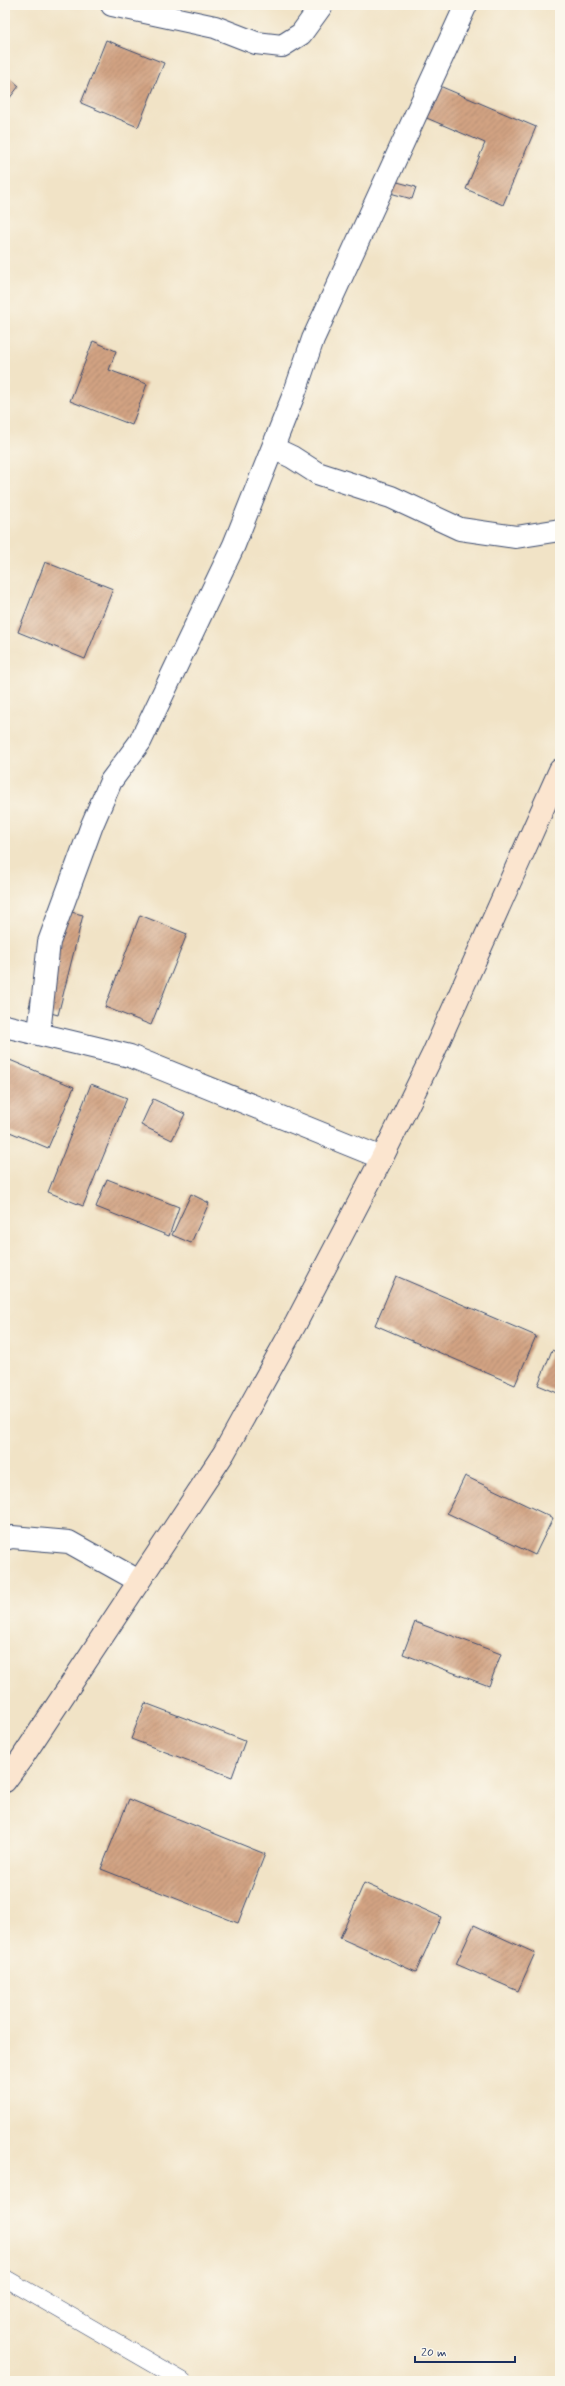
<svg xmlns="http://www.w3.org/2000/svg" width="565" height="2386" font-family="Mynerve,sans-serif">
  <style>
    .building { fill: url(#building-hatch) }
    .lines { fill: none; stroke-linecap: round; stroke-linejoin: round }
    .lane-casing { stroke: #3b4a6e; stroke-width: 18 }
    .street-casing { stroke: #3b4a6e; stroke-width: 24 }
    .secondary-casing { stroke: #3b4a6e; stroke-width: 24 }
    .lane { stroke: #fff; stroke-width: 17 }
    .street { stroke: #fff; stroke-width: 22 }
    .secondary { stroke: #fbe5cf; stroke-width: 22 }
  </style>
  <defs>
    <pattern id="building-hatch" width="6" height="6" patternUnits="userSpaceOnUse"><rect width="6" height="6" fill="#d2a382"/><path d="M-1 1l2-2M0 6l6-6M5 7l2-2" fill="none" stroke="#aa856e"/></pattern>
  </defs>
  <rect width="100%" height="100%" fill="#fbf7ec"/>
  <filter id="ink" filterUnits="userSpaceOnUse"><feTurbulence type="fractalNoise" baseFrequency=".025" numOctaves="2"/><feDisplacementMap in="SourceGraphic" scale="8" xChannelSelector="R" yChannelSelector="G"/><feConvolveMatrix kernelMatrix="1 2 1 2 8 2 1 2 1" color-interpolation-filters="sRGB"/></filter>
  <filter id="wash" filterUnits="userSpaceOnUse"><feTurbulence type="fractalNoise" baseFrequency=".012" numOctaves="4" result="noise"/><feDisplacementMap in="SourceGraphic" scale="16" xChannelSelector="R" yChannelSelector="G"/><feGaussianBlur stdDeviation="0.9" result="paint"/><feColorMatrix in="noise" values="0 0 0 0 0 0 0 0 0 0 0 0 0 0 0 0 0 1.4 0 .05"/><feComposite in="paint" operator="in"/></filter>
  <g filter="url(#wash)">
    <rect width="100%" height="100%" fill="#f1e3c6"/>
    <g id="blocks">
      <!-- building -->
      <path class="building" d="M106,40l58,23 -26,64 -57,-24z
        M5,74l14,12 -14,18z
        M435,84l101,43 -33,78 -37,-16 19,-46 -63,-27z
        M386,179l30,8 -4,12 -29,-8z
        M93,341l23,10 -7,19 38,14 -15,41 -62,-24z
        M45,562l68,27 -28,70 -67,-27z
        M55,908l28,7 -25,100 -29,-8z
        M140,915l47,19 -36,91 -46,-18z
        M5,1058l69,29 -26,61 -43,-18z
        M91,1084l36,14 -44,108 -35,-14z
        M153,1099l32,15 -13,26 -31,-15z
        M107,1179l72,28 -10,29 -73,-29z
        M191,1194l18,9 -18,40 -19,-8z
        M396,1276l140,60 -21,49 -140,-60z
        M552,1350l8,4v40l-22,-9z
        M465,1476l88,42 -18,37 -88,-42z
        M415,1622l86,32 -12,32 -86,-32z
        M145,1703l100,38 -13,36 -101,-38z
        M129,1799l136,55 -27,69 -137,-54z
        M364,1883l77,34 -25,55 -76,-34z
        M474,1925l61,28 -17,38 -62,-27z"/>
    </g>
  </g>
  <g filter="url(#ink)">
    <use href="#blocks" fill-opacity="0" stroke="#3b4a6e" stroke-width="1"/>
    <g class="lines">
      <!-- lane casing -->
      <g class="lane-casing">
        <path id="lane" d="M5,2278l178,103"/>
      </g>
      <!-- street casing -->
      <g class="street-casing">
        <path id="street" d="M112,5l103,22 41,16 26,3 19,-12 21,-29
          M273,448l19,9 25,16 74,24 69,32 56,8 44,-7
          M5,1026l125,30 252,102
          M39,1033l10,-91 43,-117 19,-44 29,-39 94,-197 62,-156 17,-50 153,-334
          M5,1539l7,-2 57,5 70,39"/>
      </g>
      <!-- secondary casing -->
      <g class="secondary-casing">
        <path id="secondary" d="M5,1781l17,-23 202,-305 72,-130 86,-165 51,-104 127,-284"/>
      </g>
      <!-- lane -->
      <use href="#lane" class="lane"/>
      <!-- street -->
      <use href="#street" class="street"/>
      <!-- secondary -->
      <use href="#secondary" class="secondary"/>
    </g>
  </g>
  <!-- margin -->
  <rect width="565" height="2386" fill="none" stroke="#fbf7ec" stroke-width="20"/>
  <!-- scale -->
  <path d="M415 2356v6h100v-6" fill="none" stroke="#1b2f5e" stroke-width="2"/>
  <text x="421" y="2356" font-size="12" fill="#1b2f5e" stroke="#fbf7ec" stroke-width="3" paint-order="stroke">20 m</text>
</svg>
